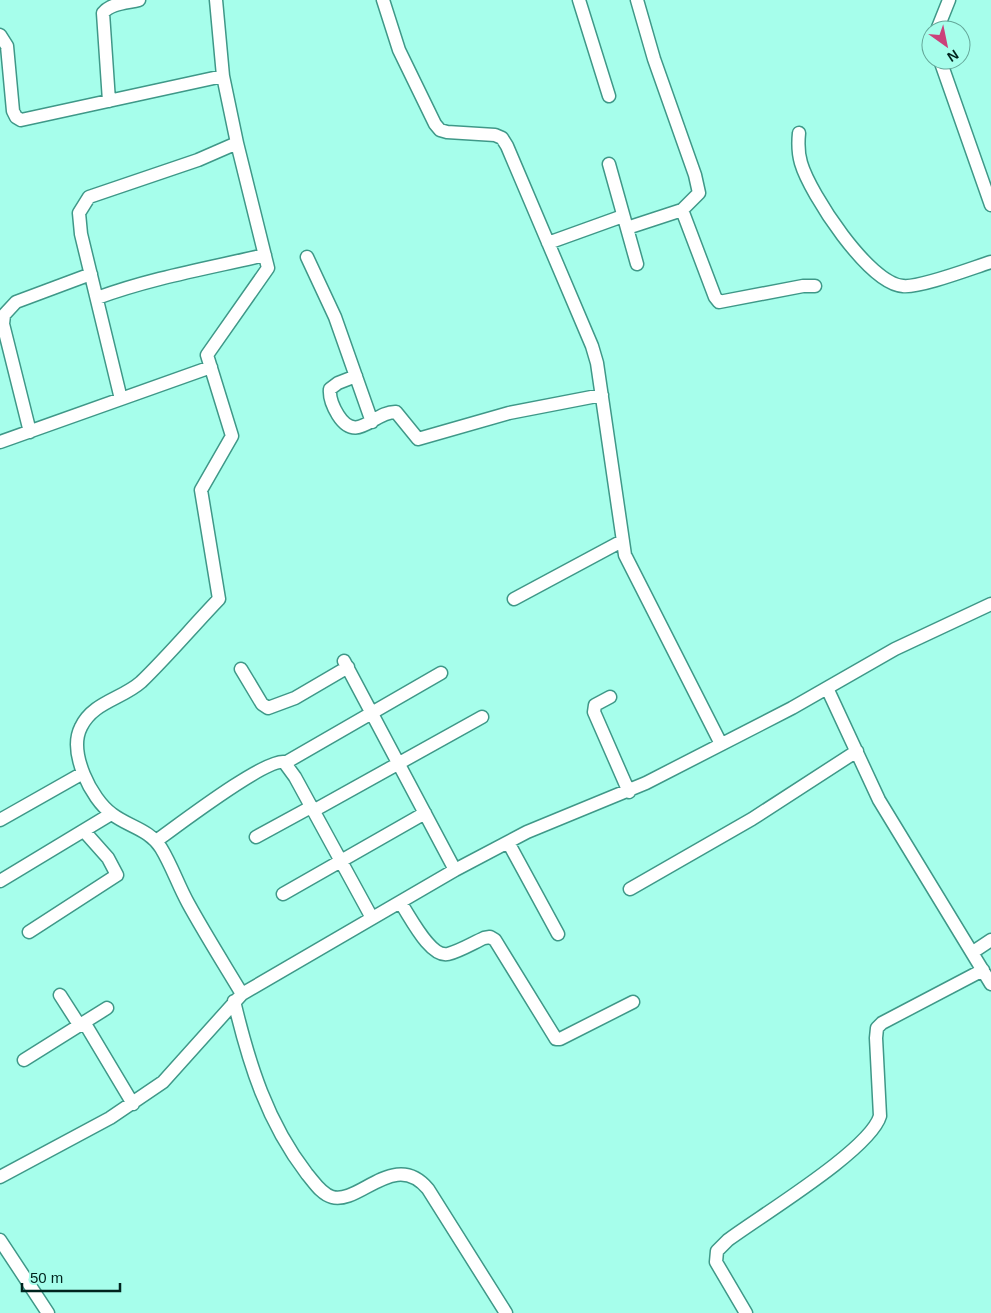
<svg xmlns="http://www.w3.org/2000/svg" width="991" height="1313" font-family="Helvetica,sans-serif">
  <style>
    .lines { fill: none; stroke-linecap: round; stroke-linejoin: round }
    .minor-casing { stroke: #3f9888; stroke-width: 15 }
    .minor { stroke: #fff; stroke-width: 12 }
  </style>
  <rect width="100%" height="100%" fill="#a6feeb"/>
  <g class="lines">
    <!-- minor casing -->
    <g class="minor-casing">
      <path id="minor" d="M383,0l16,50 36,74 5,6 7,2 48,3 7,3 5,8 85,200 5,17 28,192 96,189
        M579,0l30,96
        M937,30l12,-30
        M0,35l7,11 6,65 3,6 5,3 202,-44
        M940,60l51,145
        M109,101l-6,-88c8,-10 24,-10 36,-13
        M799,133c-1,10 -1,20 2,30 9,31 68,121 102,123 17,2 69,-18 88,-24
        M237,143l31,125 -61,87 25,81 -31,54 18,109c-26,27 -51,57 -78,83 -19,17 -48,20 -60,45 -13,25 10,72 31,87 17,13 37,15 49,34 11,18 17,37 27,55 17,31 36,61 54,91
        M609,164l28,100
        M682,210l33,87 4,5 84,-16h12
        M627,228l55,-18 17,-17 -4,-18 -41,-116 -17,-59
        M548,243l75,-27
        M307,257l28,60 37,105
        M97,298c54,-20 112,-30 168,-43
        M356,376l-18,7 -8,6c-1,10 3,18 8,26 19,30 36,-4 58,-3l22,27 91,-26 93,-18
        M121,399l-40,-165 -2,-21 10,-16 109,-37 39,-17 -14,-67 -7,-76
        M30,432l-27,-108 1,-9 12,-13 75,-28
        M0,442l211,-75
        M514,599l108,-58
        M344,661l111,209
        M241,669l21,35 6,4 27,-10 53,-31
        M827,688l52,112 112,184
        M610,697l-15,8 -1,7 35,80
        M285,763l156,-90
        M313,811l169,-94
        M0,820l83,-47
        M256,837l55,-30
        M156,841c20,-14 108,-82 128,-79l11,15 77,141
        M508,842l50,92
        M0,881l111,-67
        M630,889l122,-70 105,-68
        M283,894l142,-81
        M400,902c10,14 30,56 48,52 12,-3 25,-11 36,-16l6,-1 5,3 61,99h4l73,-37
        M29,932l88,-57 -9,-17 -24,-27
        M973,952l18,-12
        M60,995l18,28 9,4 46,77
        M234,1001c15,63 33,121 73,173 7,8 14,20 25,23 27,8 63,-48 96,-8l78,124
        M24,1060l83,-52
        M0,1177l110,-59 53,-36 79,-88 213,-124 72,-38 119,-49 146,-75 103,-59 96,-45
        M0,1240l48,73
        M746,1313l-30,-51 1,-11 11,-11c32,-24 142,-90 152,-124l-4,-78 1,-10 5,-5 101,-53"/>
    </g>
    <!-- minor -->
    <use href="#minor" class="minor"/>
  </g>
  <!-- north arrow -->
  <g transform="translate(946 45) rotate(147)"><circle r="24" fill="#a6feeb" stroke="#64a799"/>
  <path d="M0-4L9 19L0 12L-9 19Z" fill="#cb417a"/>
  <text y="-8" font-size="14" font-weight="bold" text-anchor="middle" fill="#00241e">N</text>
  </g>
  <!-- scale -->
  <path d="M22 1283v8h98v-8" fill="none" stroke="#00241e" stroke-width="2.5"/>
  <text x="30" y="1283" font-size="15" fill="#00241e" stroke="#a6feeb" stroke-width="4" paint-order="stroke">50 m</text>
</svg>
